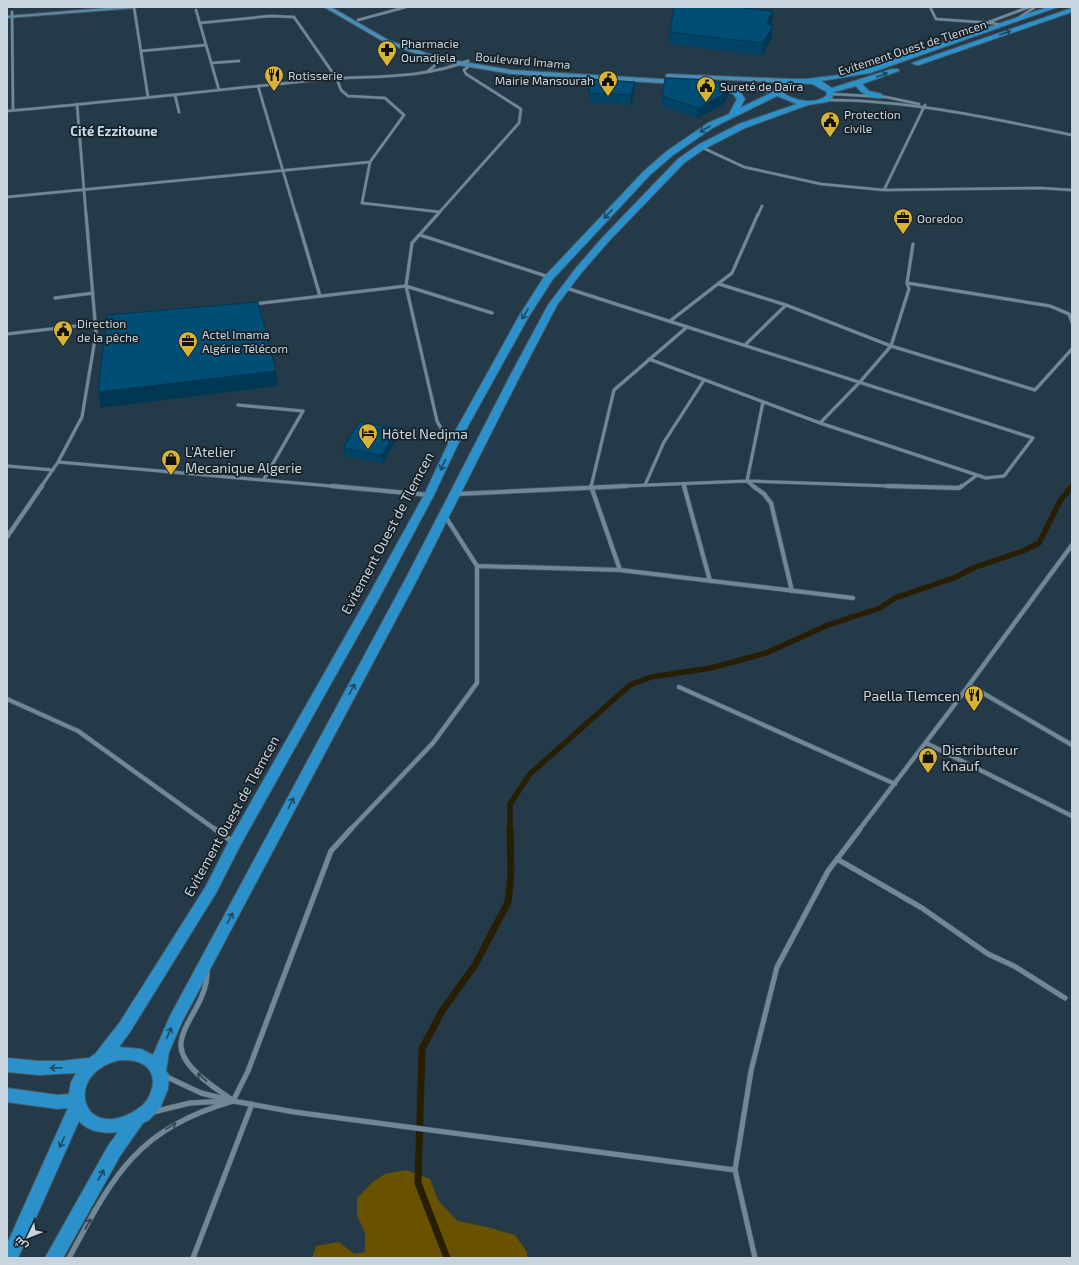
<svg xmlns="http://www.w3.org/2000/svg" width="1079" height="1265" font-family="'Exo 2',Cairo,sans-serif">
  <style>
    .green { fill: #685200 }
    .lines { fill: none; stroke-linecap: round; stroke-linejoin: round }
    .stream-far1 { stroke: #281f03; stroke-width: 5.5 }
    .stream { stroke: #281f03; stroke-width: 7 }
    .street-far3-casing { stroke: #455763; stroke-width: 3.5 }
    .street-far2-casing { stroke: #455763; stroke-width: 4 }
    .street-far1-casing { stroke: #455763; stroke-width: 5.5 }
    .street-casing { stroke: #455763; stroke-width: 6 }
    .secondary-casing { stroke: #455763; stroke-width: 2 }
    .primary-casing { stroke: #455763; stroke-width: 2 }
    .highway-casing { stroke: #455763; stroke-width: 2 }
    .street-far3 { stroke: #708898; stroke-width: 2.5 }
    .street-far2 { stroke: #708898; stroke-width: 3 }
    .street-far1 { stroke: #708898; stroke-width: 4 }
    .street { stroke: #708898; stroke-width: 5 }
    .secondary { fill: #5c8ba7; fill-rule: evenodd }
    .primary { fill: #478db7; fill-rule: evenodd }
    .highway { fill: #2c91cb; fill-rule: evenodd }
    .wall { fill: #004365 }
    .shaded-wall { fill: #003752 }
    .building { fill: #004e75; stroke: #003752 }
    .oneway { stroke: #1e4860 }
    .oneway2 { stroke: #36444e }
    .labels { text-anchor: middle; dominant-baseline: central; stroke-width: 3.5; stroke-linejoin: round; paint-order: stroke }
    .far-poi-label { font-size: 12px; fill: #c9d5de; stroke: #162026; text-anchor: start }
    .far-street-label { font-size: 12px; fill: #c9d5de; stroke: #162026 }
    .far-neighbourhood-label { font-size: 13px; font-weight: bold; fill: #c1daec; stroke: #162026 }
    .poi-label { font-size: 14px; fill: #c9d5de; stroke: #162026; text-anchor: start }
    .street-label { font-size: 14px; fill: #c9d5de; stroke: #162026 }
  </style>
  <rect width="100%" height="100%" fill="#253a48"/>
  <!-- green -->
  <path class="green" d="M406,1170l24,9 8,21 19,21 30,6 28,8 12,17v6h-215l4,-12 23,-4 15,12 11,-2v-19l-8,-18v-17l17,-17 11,-7z"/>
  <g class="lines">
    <!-- stream-far1 -->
    <path class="stream-far1" d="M510,830v-26l20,-30 100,-89 21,-8 60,-9 55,-15 62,-28 52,-17 15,-10 61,-21 17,-9 50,-17 16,-8 21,-42 12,-15"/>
    <!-- stream -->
    <path class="stream" d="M447,1258l-29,-75 4,-134 20,-38 33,-46 33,-63 3,-28 -1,-45"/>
    <!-- street-far3 casing -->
    <g class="street-far3-casing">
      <path id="street-far3" d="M134,7l14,90
        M930,7l6,12 56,4 8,2
        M196,10l23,80
        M12,12l1,98
        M1017,19l18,-12
        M358,20l48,-13
        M989,22l40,-15
        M141,51l65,-6
        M211,63l28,-2
        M427,72l19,-16
        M258,86l38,129
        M832,94l54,3 33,7
        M175,95l4,17
        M826,100c84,0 164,18 246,35
        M77,104l9,111
        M7,111c104,-9 208,-21 311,-31 51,-5 101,0 150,-19
        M701,147l43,20 77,17 63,6 156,-2 32,2
        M370,162l-8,41 78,9
        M884,190l41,-85
        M7,197l363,-35 34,-47 -19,-17 -37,-2 -7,-6 -4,-11 -43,-62 -24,-1 -70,7
        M437,215l82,-92 2,-14 -55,-35 -2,-4 5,-4
        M758,215l4,-9"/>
    </g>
    <!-- street-far2 casing -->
    <g class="street-far2-casing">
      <path id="street-far2" d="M296,214l24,82
        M438,214l-26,29 -6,43 86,27
        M420,235l129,42
        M907,283l143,23 19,8 3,8
        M719,284l67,21 105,41 144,44 37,-41
        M566,288l467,150 -29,38 -18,2 -166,-55 -171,-64
        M55,298l38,-5
        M254,304l152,-18 31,135 14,25
        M670,321l62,-48 26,-59
        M7,334l103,-12
        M745,345l41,-40
        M238,405l65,6 -39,68
        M820,423l39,-40 32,-37 18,-57 -2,-6 6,-39
        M58,462l284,25
        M7,466l46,4
        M684,484l1,3
        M645,485l19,-43 40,-62
        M41,487l17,-25 24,-45 14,-84 -10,-119
        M591,487l23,-97 73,-63
        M601,487l146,-6 170,6
        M754,487l-7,-6 16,-79
        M961,487l15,-11"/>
    </g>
    <!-- street-far1 casing -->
    <g class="street-far1-casing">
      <path id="street-far1" d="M332,486l97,9
        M591,486l29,84
        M684,486l26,95
        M753,486l11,8 7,9 21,88
        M887,486l72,2 3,-2
        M457,494l170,-8
        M445,516l32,50 143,4 233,28
        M7,537l35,-51
        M969,685l103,60
        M679,687l216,97
        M7,699l71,32 138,99
        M926,743l146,73
        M350,830l83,-87 44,-60v-117
        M859,830l93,-122 120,-163"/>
    </g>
    <!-- street casing -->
    <g class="street-casing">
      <path id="street" d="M215,829l19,14
        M837,859l85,49 66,46 26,12 51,32
        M207,970c1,15 -5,28 -12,40 -6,11 -15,25 -14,37 2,21 34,41 50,52
        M165,1076l36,17 32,8 61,11 441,58
        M153,1112l37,-9 37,-2
        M69,1258c45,-84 67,-128 164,-157l15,-30 83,-220 20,-22
        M193,1258l59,-154
        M755,1258l-20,-88 16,-99 26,-104 51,-96 32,-42"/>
    </g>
    <!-- secondary casing -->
    <g class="secondary-casing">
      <path id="secondary" d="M118,7h19l-2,1 -128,10v-2z"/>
    </g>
    <!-- primary casing -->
    <g class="primary-casing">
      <path id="primary" d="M324,7h7l59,34 51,17 70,12 166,10 3,2 -3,2 -166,-10 -71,-12 -54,-19z
        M668,74l122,5 3,2 -3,2 -124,-6v-2z
        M717,82l60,8 3,2 -3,2 -62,-9v-2z"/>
    </g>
    <!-- highway casing -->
    <g class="highway-casing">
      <path id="highway" d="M1048,7h10l-188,66 -49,8 11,7 60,-19h6l1,2 -37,13 7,7 13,3v4c-10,1 -21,-4 -26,-12l-22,6 -2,7 -5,3 -19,3 -63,23 -41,21 -20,14 -75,78 -27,31 -25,33 -36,69 -103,204 -236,444 -13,30 -3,19 3,4 -1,14 -8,19 -11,12 -6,3 -23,33 -57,102h-18l63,-112 10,-14c-13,2 -30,0 -39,-11l-61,137h-11v-14l61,-136 -10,1 -51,-7v-14l51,7 11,-1 2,-12 5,-9 -37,2 -32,-3v-14l32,3h22l28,-3 6,-4 25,-32 86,-136 24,-47 136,-239 58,-105 23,-49 72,-130 25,-39 100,-106 23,-20 41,-28 21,-9 8,-15 -4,-5 -20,-8v-4h6l20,8 6,9 -5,9 33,-16 3,-8 14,-5h17l32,-4 26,-6zM791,83l21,1 15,8 -1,4c-12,9 -34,5 -45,-5l1,-4zM777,96l20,8 -58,20 -41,21 -20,14 -75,78 -27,31 -28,37 -37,69 -105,204 -236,438 -17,39 -12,-6 -22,-2 11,-15 86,-139 25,-49 137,-244 56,-105 23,-49 72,-130 24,-37 97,-104 23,-20 41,-28zM120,1060c6,0 13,0 18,2 15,5 18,19 12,32 -3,9 -11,15 -19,19 -51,27 -67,-41 -11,-53z
        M1072,8v4l-153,53h-3l-4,-2z"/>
    </g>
    <!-- street-far3 -->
    <use href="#street-far3" class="street-far3"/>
    <!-- street-far2 -->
    <use href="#street-far2" class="street-far2"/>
    <!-- street-far1 -->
    <use href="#street-far1" class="street-far1"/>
    <!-- street -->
    <use href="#street" class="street"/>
    <!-- secondary -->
    <use href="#secondary" class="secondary"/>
    <!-- primary -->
    <use href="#primary" class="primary"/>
    <!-- highway -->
    <use href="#highway" class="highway"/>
  </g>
  <!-- wall -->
  <path class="wall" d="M773,11l-2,13 2,1 -1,12 -10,19 -92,-12v-12z
    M635,82l-1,10 -3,13 -42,-3v-9z
    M729,95l-7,10 -25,13 -35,-12v-10z
    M397,428l1,8 -15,27 -40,-7v-8z"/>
  <!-- shaded-wall -->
  <path class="shaded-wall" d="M773,11l-1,13 -7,12 1,-12z
    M773,25l-1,12 -10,19 1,-13z
    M635,82l-1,10 -3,13v-10z
    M730,86l-1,9 -7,10 -25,13 1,-10z
    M276,371l2,15 -177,22 -3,-16z
    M397,428l1,8 -15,27 -1,-8z"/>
  <!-- building -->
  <path class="building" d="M674,7h61l38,4 -7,13 7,1 -10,18 -93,-11z
    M665,78l47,2 18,6 -8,9 -24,13 -36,-12z
    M590,79l45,3 -4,13 -42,-2z
    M258,302l18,69 -178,21 9,-77z
    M359,422l38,6 -15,27 -39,-7z"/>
  <!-- one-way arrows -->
  <defs><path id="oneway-shaft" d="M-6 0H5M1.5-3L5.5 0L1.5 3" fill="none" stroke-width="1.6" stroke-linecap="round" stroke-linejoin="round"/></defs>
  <g class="oneway">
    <use href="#oneway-shaft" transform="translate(1005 33) rotate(-19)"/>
    <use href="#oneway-shaft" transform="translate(882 75) rotate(-19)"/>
    <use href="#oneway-shaft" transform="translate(705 129) rotate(150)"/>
    <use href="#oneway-shaft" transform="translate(608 214) rotate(134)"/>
    <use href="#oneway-shaft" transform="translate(525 314) rotate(121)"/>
    <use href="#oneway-shaft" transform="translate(443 465) rotate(115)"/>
    <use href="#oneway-shaft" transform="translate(352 689) rotate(-62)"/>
    <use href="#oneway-shaft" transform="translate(291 803) rotate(-62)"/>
    <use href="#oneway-shaft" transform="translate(230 918) rotate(-62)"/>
    <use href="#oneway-shaft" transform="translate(169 1033) rotate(-66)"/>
    <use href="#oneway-shaft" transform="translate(56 1068) rotate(178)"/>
    <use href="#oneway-shaft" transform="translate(62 1142) rotate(114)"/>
    <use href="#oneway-shaft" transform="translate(101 1175) rotate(-61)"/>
  </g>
  <g class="oneway2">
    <use href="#oneway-shaft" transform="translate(202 1077) rotate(-137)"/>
    <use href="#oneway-shaft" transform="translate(171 1126) rotate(-32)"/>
    <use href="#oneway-shaft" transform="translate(88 1224) rotate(-61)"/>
  </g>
  <!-- icons -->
  <defs>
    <g id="pharmacy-pin" transform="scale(1)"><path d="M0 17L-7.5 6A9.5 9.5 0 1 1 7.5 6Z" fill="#d9b334" stroke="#162026"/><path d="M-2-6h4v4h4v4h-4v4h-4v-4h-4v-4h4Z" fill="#111"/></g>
    <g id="restaurant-pin" transform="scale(1)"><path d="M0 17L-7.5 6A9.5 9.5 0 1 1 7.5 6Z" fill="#d9b334" stroke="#162026"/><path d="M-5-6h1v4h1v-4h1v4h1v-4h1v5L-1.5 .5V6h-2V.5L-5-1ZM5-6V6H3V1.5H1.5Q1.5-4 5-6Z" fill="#111"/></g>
    <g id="civic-pin" transform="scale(1)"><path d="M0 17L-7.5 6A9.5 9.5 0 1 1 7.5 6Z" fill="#d9b334" stroke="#162026"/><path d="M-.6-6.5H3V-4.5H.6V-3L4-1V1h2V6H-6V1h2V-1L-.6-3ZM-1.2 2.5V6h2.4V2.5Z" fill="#111"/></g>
    <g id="office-pin" transform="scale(1)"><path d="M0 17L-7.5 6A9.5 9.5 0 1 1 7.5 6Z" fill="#d9b334" stroke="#162026"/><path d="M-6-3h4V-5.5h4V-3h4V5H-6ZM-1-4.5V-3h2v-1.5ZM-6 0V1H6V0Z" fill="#111"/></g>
    <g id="hotel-pin" transform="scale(1)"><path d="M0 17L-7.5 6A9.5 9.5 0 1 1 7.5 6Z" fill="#d9b334" stroke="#162026"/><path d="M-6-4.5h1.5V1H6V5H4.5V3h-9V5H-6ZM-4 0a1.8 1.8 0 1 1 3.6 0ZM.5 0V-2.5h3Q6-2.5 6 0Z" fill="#111"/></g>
    <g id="shop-pin" transform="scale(1)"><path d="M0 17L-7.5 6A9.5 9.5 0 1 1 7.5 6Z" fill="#d9b334" stroke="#162026"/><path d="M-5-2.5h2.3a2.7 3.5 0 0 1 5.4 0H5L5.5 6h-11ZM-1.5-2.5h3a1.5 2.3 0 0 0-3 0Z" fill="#111"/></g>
  </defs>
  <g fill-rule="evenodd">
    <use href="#pharmacy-pin" x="387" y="50"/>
    <use href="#restaurant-pin" x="274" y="75"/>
    <use href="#civic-pin" x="608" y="80"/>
    <use href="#civic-pin" x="706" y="86"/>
    <use href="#civic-pin" x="830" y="121"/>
    <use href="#office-pin" x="903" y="218"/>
    <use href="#civic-pin" x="63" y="330"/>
    <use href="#office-pin" x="188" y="341"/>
    <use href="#hotel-pin" x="368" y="433"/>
    <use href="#shop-pin" x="171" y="459"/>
    <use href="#restaurant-pin" x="974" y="695"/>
    <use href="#shop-pin" x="928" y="757"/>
  </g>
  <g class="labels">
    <!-- far-poi labels -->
    <g class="far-poi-label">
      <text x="401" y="43">Pharmacie<tspan x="401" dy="14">Ounadjela</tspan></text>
      <text x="288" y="75">Rotisserie</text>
      <text x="594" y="80" text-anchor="end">Mairie Mansourah</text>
      <text x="720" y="86">Sureté de Daïra</text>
      <text x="844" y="114">Protection<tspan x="844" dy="14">civile</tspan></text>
      <text x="917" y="218">Ooredoo</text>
      <text x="77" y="323">Direction<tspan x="77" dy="14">de la pêche</tspan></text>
      <text x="202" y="334">Actel Imama<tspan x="202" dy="14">Algérie Télécom</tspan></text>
    </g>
    <!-- far-street labels -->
    <g class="far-street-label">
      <text transform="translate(912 47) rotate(-18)">Evitement Ouest de Tlemcen</text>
      <text transform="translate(523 60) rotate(5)">Boulevard Imama</text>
    </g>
    <!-- far-neighbourhood labels -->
    <g class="far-neighbourhood-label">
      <text x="114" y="131">Cité Ezzitoune</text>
    </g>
    <!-- poi labels -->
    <g class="poi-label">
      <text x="382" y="433">Hôtel Nedjma</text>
      <text x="185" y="451">L'Atelier<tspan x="185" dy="16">Mecanique Algerie</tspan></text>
      <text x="960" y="695" text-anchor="end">Paella Tlemcen</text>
      <text x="942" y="749">Distributeur<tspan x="942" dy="16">Knauf</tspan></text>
    </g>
    <!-- street labels -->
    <g class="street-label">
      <text transform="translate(387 533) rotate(-62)">Evitement Ouest de Tlemcen</text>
      <text transform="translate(231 816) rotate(-61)">Evitement Ouest de Tlemcen</text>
    </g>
  </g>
  <!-- border -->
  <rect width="1079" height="1265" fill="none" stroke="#c9d5de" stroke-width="16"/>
  <!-- north arrow -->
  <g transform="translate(28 1237) rotate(227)" stroke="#162026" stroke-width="3" paint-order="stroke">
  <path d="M0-3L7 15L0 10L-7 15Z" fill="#c9d5de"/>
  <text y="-6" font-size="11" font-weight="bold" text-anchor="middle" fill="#c9d5de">ش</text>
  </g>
</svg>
